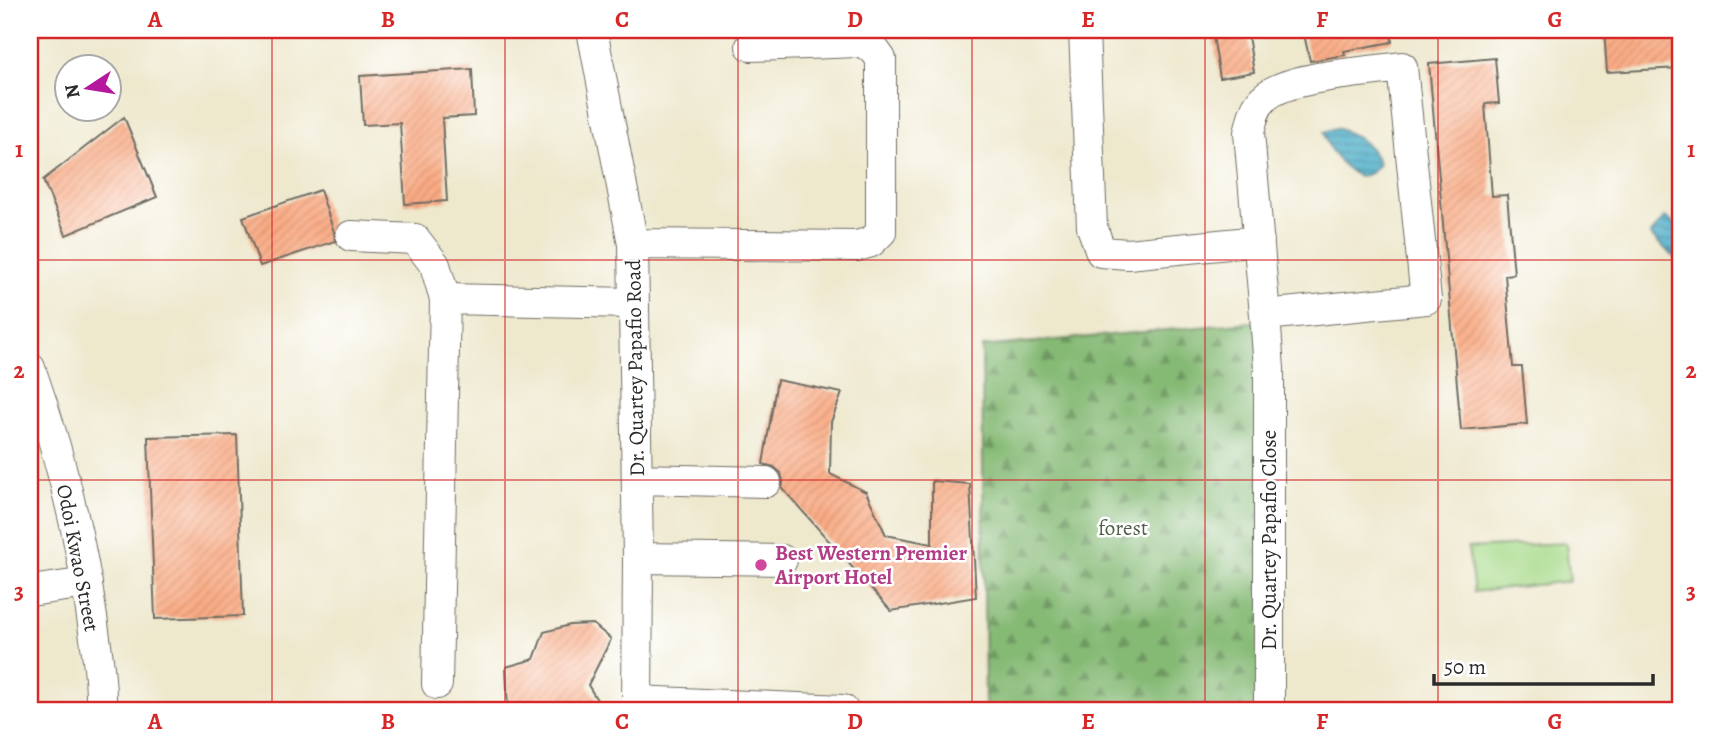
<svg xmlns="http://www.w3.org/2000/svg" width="1710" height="740" font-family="Alegreya,serif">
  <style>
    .forest { fill: url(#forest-firs); stroke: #587250; stroke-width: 2 }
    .garden { fill: #a7da89; stroke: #69825a; stroke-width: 2 }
    .water { fill: url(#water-rules); stroke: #386b78; stroke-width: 2 }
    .building { fill: url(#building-hatch) }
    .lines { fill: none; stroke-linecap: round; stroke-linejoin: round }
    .minor-casing { stroke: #6f6d64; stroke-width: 32 }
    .minor { stroke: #fff; stroke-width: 30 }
    .grid { fill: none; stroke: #d62828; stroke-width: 2; stroke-opacity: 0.55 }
    .hotel-dot { fill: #d1479c; stroke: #fff; stroke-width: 2.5 }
    .labels { text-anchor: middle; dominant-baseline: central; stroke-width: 5; stroke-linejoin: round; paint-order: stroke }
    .street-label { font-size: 21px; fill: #2b2b2b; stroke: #fff }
    .park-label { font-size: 21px; fill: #506047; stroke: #fff }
    .hotel-label { font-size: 21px; font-weight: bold; fill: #b23c85; stroke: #fff; text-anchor: start }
    .neatline { fill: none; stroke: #d62828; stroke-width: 2.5 }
    .grid-label { font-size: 23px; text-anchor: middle; font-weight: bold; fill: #d62828 }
  </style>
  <defs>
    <pattern id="forest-firs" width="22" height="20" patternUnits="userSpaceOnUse" patternTransform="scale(1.75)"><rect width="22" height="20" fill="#85ba75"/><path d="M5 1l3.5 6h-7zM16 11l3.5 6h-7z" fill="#6d9760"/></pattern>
    <pattern id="water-rules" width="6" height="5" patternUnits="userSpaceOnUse" patternTransform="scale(1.75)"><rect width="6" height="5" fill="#46abc6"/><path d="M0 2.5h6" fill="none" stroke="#3b8ba1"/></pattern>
    <pattern id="building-hatch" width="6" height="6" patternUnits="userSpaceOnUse" patternTransform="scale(1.75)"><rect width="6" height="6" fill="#faab84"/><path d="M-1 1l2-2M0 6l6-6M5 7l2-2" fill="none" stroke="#d69372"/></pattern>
  </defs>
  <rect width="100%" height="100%" fill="#fff"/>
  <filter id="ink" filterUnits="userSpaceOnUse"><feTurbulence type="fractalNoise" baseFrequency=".0143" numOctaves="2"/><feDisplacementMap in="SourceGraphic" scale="14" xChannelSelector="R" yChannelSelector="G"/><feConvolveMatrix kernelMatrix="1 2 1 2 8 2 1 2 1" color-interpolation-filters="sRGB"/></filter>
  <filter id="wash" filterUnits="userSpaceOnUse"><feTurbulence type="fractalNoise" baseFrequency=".00686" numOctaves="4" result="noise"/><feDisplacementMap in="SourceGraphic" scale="28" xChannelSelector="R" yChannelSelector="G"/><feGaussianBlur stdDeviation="1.57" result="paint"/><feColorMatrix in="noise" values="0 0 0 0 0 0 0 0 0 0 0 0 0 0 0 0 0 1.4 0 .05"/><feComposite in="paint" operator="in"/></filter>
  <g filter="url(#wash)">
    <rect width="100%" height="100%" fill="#eee8cd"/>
    <!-- forest -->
    <path class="forest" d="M1262,321l2,389 -279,-1 -3,-362z"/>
    <!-- garden -->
    <path class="garden" d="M1566,543l4,38 -96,11 -6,-44z"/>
    <!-- water -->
    <path class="water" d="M1336,128c19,6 36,17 43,36l-8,9 -12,4c-17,-11 -31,-25 -35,-45z
      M1665,217l15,11v34l-30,-27z"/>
    <g id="blocks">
      <!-- building -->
      <path class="building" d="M1212,30h35l7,42 -34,6z
        M1303,30h88l1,12 -48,9 1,4 -35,6z
        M1604,30h76v38l-73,4z
        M1495,58l4,45 -14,1 7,92 15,-1 7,79 -9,1 8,92h9l5,57 -66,6 -32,-366z
        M472,69l2,47 -32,2 5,83 -42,3 -5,-81 -37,2 -3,-49z
        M124,117l33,80 -91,38 -23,-55z
        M320,190l14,42 1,9 -75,25 -17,-49z
        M777,380l65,13 -11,29 -1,52 36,18 20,43 46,9v-63l38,3 6,113 -85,14 -109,-123 1,-6 -2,-9 -7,-6 -11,-3z
        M237,435l6,181 -88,3 -7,-182z
        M593,624l18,15 -23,46 15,25h-95l-2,-43 28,-8 10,-27 26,-7z"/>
    </g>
  </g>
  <g filter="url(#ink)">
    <use href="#blocks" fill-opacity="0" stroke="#6f6d64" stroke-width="2"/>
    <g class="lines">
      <!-- minor casing -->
      <g class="minor-casing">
        <path id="minor" d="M592,30l41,214 5,314 -1,152
          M1084,30l8,197 9,25 27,2 131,-13
          M1402,67l24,232 -161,16 -16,-182c3,-12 5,-26 15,-35 22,-22 105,-26 138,-31z
          M351,236l64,3 20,26 10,34 -8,385
          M633,244l224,2 14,-4 10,-10v-173l-8,-11 -15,-6 -107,4
          M445,299l188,4
          M1265,315l4,54v341
          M30,368c29,82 51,170 63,256 4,29 9,57 8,86
          M637,479l129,3
          M638,558l144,2
          M30,591l57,-8
          M637,701l206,9"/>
      </g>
      <!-- minor -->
      <use href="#minor" class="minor"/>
    </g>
  </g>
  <!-- grid -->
  <path class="grid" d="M272,30v680M505,30v680M738,30v680M972,30v680M1205,30v680M1438,30v680M30,260h1650M30,480h1650"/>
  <!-- markers -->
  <circle class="hotel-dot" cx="761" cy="565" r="7"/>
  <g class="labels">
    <!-- street labels -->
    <g class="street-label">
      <text transform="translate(635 368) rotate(-91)">Dr. Quartey Papafio Road</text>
      <text transform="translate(1269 540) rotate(-90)">Dr. Quartey Papafio Close</text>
      <text transform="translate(78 558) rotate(79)">Odoi Kwao Street</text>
    </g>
    <!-- park labels -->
    <g class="park-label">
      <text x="1123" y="528">forest</text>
    </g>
    <!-- hotel labels -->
    <g class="hotel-label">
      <text x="775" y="553">Best Western Premier<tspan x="775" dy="24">Airport Hotel</tspan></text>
    </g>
  </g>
  <!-- margin -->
  <rect width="1710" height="740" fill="none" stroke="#fff" stroke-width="77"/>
  <!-- north arrow -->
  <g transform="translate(88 88) rotate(258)"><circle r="33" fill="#ffffff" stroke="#aaaaaa" stroke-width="2"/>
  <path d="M0-5L12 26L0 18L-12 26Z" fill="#b5179e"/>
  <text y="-10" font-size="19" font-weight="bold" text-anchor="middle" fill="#2b2b2b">N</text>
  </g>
  <!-- scale -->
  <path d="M1434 674v10h219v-10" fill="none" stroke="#2b2b2b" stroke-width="3.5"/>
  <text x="1444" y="674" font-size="21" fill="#2b2b2b" stroke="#ffffff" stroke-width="5" paint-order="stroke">50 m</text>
  <rect x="38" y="38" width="1634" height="664" class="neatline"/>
  <g class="grid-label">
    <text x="155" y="27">A</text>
    <text x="388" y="27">B</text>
    <text x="622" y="27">C</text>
    <text x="855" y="27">D</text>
    <text x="1088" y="27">E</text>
    <text x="1322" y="27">F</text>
    <text x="1555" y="27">G</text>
    <text x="19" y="157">1</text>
    <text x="1691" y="157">1</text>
    <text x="19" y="378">2</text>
    <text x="1691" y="378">2</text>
    <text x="19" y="599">3</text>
    <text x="1691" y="599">3</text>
    <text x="155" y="729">A</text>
    <text x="388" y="729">B</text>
    <text x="622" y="729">C</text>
    <text x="855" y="729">D</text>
    <text x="1088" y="729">E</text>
    <text x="1322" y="729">F</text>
    <text x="1555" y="729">G</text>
  </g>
</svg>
